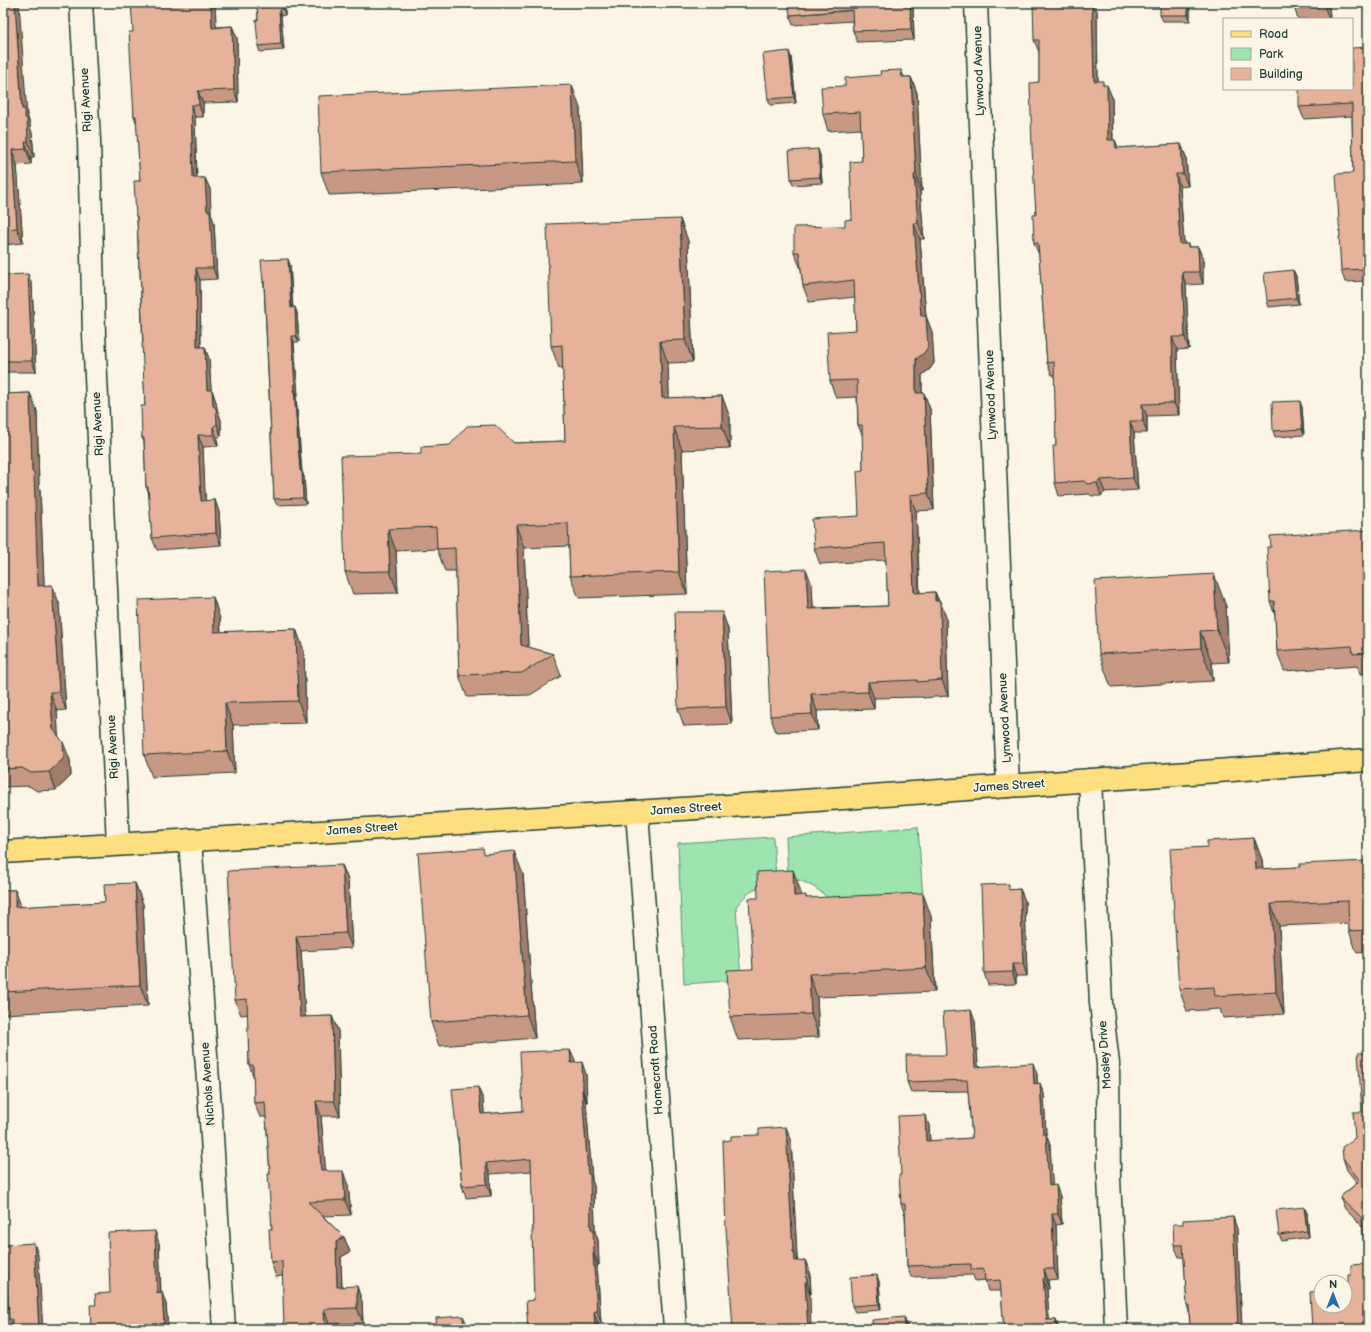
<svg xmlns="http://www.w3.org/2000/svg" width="1371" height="1332" font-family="'Balsamiq Sans',sans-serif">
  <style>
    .green { fill: #9ee4b0; stroke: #5e9072 }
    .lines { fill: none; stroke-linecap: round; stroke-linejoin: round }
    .minor-casing { stroke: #1f3d34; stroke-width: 25 }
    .primary-casing { stroke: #1f3d34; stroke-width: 25 }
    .minor { stroke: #fcf5e5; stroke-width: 22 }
    .primary { stroke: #fedf80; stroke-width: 22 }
    .wall { fill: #c79984; stroke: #1f3d34 }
    .shaded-wall { fill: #a27d6c; stroke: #1f3d34 }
    .building { fill: #e7b29a; stroke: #1f3d34 }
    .labels { text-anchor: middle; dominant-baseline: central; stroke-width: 3.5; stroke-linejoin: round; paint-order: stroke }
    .street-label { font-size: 12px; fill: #1f3d34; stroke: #fcf5e5 }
  </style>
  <rect width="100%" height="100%" fill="#fcf5e5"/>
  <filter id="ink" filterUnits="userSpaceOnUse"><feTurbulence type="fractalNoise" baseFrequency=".025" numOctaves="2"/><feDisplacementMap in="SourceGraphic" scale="8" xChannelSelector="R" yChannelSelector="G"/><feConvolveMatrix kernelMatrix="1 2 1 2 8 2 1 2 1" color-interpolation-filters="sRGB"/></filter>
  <g filter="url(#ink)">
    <!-- green -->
    <path class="green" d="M918,827l6,86 -89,-8c-15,-15 -26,-24 -47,-27l-2,-41z
      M773,837l3,41c-15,7 -30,14 -40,29l5,73 -57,4 -6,-141z"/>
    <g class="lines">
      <!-- minor casing -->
      <g class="minor-casing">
        <path id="minor" d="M81,3l8,137 5,194 24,510
          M976,3l32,783
          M1090,780l11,223 7,61 1,114 7,151
          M637,812l38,517
          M190,840l21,281 13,208"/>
      </g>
      <!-- primary casing -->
      <g class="primary-casing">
        <path id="primary" d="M3,852l758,-48 607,-44"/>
      </g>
      <!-- minor -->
      <use href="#minor" class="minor"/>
      <!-- primary -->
      <use href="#primary" class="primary"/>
    </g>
    <!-- wall -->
    <path class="wall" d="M3,3l24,112 3,9v3l2,6 2,24h-3v7l-14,1 6,78 -20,2z
      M257,3h28v12l-4,1 3,34 -24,2 -2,-6v-26z
      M1190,3v18h-27l-3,-6z
      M1230,3h99l1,16h-32l-5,-15 -62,3z
      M913,6l1,34 -57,2 -4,-11 -1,-10 -59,4 -3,-10z
      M1097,11l1,70 6,4 8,12 1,43h2l3,8 63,-4 5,13 2,29 -8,1 4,57h4l1,3h9l5,12v25l-17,1 3,64 -12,1 2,65 -32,1v17h-13l4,57 -33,2 -4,4h-9l-3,-2 -30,2 -4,-13 1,-37 -1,-71h-3l-5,-12 -8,-108 -5,-12 2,-28 3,-133v-30l-5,-12z
      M232,26l5,12 1,64 -35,1v14h-8l2,61h8l5,11 1,24 3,10 3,56 -17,1 1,67h4l4,12 2,31h1l4,12 1,7 4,11v16l-4,2 1,8 -15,1 2,54 10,-1 4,12 2,33 -64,5 -5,-12 -3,-45 -3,-6 -2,-45 -2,-4 3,-32 -5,-135 -1,-3 -2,-49 -1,-3 4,-35 -3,-56 -3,-9 -1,-84z
      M1368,47v234l-23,1 -4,-12 -1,-33 13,-64 -1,-57 -48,3 -5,-12 53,-18z
      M791,57l5,46 -26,2 -2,-6z
      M901,70l3,7h7l6,16 5,98h-2l4,48h-4l6,77 6,16 2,31 -4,6 -8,6v18h2l6,16 4,101 -18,1 4,82 15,-1 11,25 2,79 -25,2 -1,-1 -48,1v11l-57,2 1,19 -42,2 -6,-16 42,-131 1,23 75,-2 -2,-46 -66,4 -6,-16 45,-32 4,-46v-33l-5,-12 -1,-28 -21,1 -6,-17 26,-51 -1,-33 -46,5 -6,-16 -2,-17 -7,-17 51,-26 7,-7 10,-58 -1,-32 -33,2 -5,-17 58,-39z
      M580,108l3,76 -254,11 -8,-23z
      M820,155l2,28 -29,2 -2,-6z
      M680,219l8,22 5,121 -25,1 1,35 53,-2 8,22v30l-48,2 5,144 -108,4 -9,-22 -1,-30 -45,2 4,99 25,7 8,22 -31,19 -63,2 -8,-22 -3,-104h-11l-8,-22 -41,2 2,42 -45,1 -8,-22 76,-118 93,-11 51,-2 -2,-73h-4l-8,-22z
      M288,259l2,6 3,43 2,-1 2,6 2,29h-5l4,54h-2l6,75 2,6 2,27 -29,1 -3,-6 -10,-213 -1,-4z
      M1293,270l3,6 3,28 -30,3 -2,-6z
      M3,275l29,10 4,87h-33z
      M30,393l7,18 2,75 1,4 4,96 8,-1 7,18 7,107 -9,1 1,25 12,24 1,16 -15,14 -19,1 -8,-5 -26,1v-393z
      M1302,407l2,28 -29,2 -2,-6z
      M1368,530v143l-8,1 -2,-8 -74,5 -7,-20 -2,-35 -5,-15z
      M213,597l7,22 1,13 75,-3 8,22 2,72 -73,2 2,48 -83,4 -8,-22z
      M1226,606l3,56 -17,1 1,18 -102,6 -12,-33z
      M722,612l6,17 4,95 -48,2 -6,-17z
      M1254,838l8,22 1,9 37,-2 68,-6v91l-11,1 -8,-22v-8l-70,3 5,88 -61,4 -3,-9 -33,2 -8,-22 28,-142z
      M342,865l6,15 4,68 -51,3 4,66 27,-1 6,15 2,85h-19l4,54 23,15 3,30 -28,1 21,21 6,15 -9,5 1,29 20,15 1,22 -34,1 -47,-48 -6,1 -5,-15 1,-33 -2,-55 -4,-57h-6l-6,-14v-25l-5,-13 -1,-51 -7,1 -6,-15z
      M793,870l8,23v3l6,2 124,18 4,76 -118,5 2,40 -81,3 -8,-23 23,-48 5,-71z
      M523,874l12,164 -96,8 -8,-24z
      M135,883l8,21 5,102 -145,8v-124h12l6,17 84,-5z
      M1020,889l5,12 2,75h-11v8l-28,1 -4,-12 27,-83z
      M975,1021l3,46 59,7v10l7,10 2,40 4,11 2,41 8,10 2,28 -6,1 2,54 -10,1 1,9h-2l2,31h7l3,9h-55l-3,-38h-13l-3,-11 -10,1 -2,-6 -62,2 -4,-11 -2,-51 -4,-11v-29l28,-50 1,16 42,-3 -4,-47 -57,1 -4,-10 39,-27z
      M570,1050l5,13 11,11 1,28h-1l6,78 2,6 1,46 3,8 1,25h-2l4,58h-3l-64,-23 -1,-69 -1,-60 -42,3 1,22 -25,2 -4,-12 -4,-45 -1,-4 26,-38 1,15 39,-3z
      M1362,1112l6,217h-56l36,-39 3,-15 14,-11 -2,-37 -18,-18 -5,-12 17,-14 -10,-13 -4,-12 12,-20z
      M791,1139l6,119 1,3 7,-1 5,12 1,22h-1l-79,-154z
      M1304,1207l3,6 2,24 -27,4 -3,-6z
      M1233,1217l4,12 5,100h-52l-1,-17 -2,-7 -3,-48h-5l-5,-12 9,-21z
      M34,1243l4,12 -26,72 -3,-8z
      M159,1243l2,49 5,12 2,25h-77l19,-36z
      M879,1281l2,29 -26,2 -3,-6z"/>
    <!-- shaded-wall -->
    <path class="shaded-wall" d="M15,3h4l8,112 3,9v3l2,6 2,24 -6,-15 -6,-33z
      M211,3h4l2,36 -5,-11z
      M283,3h2v12l-2,-6z
      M910,3h2l1,3 1,34 -3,-11z
      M1092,3h2l3,8 1,83 -4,-13z
      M1188,3h2v18l-2,-6z
      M1323,3h6l1,16h-1z
      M279,10l2,6 3,34 -3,-6z
      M232,26l5,12 1,64 -4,-12z
      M789,51l2,6 5,46 -2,-6z
      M911,77l6,16 5,98 -6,-17z
      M572,85l8,23 3,76 -8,-23z
      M1107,85l5,12 1,56 -5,-13z
      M198,91l5,12v14l-4,-12z
      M191,105l4,12 2,73 -4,-12z
      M1115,140l5,12 -4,-4z
      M25,142l6,15v7l-5,-15z
      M1181,144l5,13 2,29 -5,-12z
      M818,149l2,6 2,28 -2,-6z
      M12,150l5,15 6,78 -6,-15z
      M1176,174l4,13 5,69 -5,-12z
      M914,175l6,16 4,48 -6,-16z
      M205,178l5,11 1,24 3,10 3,56 -4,-11 -6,-57z
      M680,219l8,22 5,121 -8,-22z
      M914,223l6,16 7,93 -6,-16z
      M1198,247l5,12v25l-4,-12z
      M288,259l2,6 3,49 -2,-6z
      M196,268l4,12 1,79 -4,-12z
      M1293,270l3,6 3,28 -3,-6z
      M1182,272l4,13 3,64 -4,-12z
      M28,274l4,11 4,87 -4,-11z
      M295,307l2,6 2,29 -3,-6z
      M926,316l6,16 2,31 -4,6 -8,6v34l-6,-16v-34z
      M292,336l2,6 4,54 -3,-6z
      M1172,337l5,13 2,65 -5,-12z
      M660,341l8,22 2,57 -8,-22z
      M205,347l4,12 3,43 -5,-12z
      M212,390l4,12 1,7 4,11v16l-4,-12 -4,-18z
      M294,390l2,6 6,81 -2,-6z
      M30,393l7,18 2,75 1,4 5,114 -7,-18 -6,-114z
      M924,393l6,16 4,101 -6,-17z
      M722,396l8,22v30l-8,-22z
      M1300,401l2,6 2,28 -2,-6z
      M1142,404l5,12v17l-4,-12z
      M1130,421l4,12 4,57 -5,-12z
      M213,427l4,11 1,8 -5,-11z
      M674,427l8,23 5,144 -8,-22z
      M198,435l5,12 3,66 -5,-12z
      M302,471l2,6 2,27 -3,-6z
      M1100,480l5,12 -4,4 -4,-13z
      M910,495l6,16 4,98 -6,-16z
      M215,500l4,12 2,33 -5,-12z
      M516,525l8,23 5,120 -8,-23z
      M388,529l8,22 2,42 -8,-22z
      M806,569l6,16 2,40 -6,-16z
      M1214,574l12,32 3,56 -12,-32z
      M52,585l7,18 7,107 -7,-18z
      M935,592l5,13v-4l6,16 2,79 -6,-16z
      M213,597l7,22 2,35 -8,-22z
      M722,612l6,17 4,95 -6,-17z
      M296,629l8,22 2,72 -8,-22z
      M1200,631l12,32 1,18 -12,-33z
      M868,682l6,16v11l-6,-17z
      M50,692l7,19 2,37 -6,-19z
      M811,694l6,17 1,19 -6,-16z
      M225,703l8,22 2,48 -8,-22z
      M63,742l7,18 1,16 -15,14 -7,-18z
      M1254,838l8,22 2,30 -8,-21z
      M514,851l9,23 12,164 -8,-23z
      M342,865l6,15 4,68 -6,-15z
      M793,870l8,23 1,26 -8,-23z
      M135,883l8,21 5,102 -8,-21z
      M1020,889l5,12 2,75 -4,-12z
      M15,890l8,21 -8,-4z
      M923,893l8,23 4,76 -9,-24z
      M1271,904l8,22 5,88 -8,-22z
      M296,936l5,15 5,80 -6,-14z
      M1012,964l4,12v8l-4,-12z
      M809,974l8,23 2,40 -8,-23z
      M971,1010l4,11 4,56 -4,-10z
      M332,1016l6,15 2,85 -6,-15z
      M570,1050l5,11v13l-4,-11z
      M582,1062l4,12 1,28 -4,-12z
      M1033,1063l4,11 1,20 -4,-10z
      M1040,1083l4,11 2,40 4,11 3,51 -4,-10 -6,-52z
      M478,1087l5,12 2,26 -4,-11z
      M582,1090l4,12 6,78 2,6 1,46 3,8 1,25 -5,-11 -3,-25 -3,-55z
      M316,1101l5,15 6,69 -6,-15z
      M925,1115l4,10 1,27 -4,-11z
      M786,1127l5,12 6,119 2,6 -4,-3 -2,-9z
      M486,1163l4,11 1,22 -4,-12z
      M343,1171l5,14 3,30 -6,-15z
      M1056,1185l4,11 2,28 -4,-10z
      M1304,1207l3,6 2,24 -2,-6z
      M1052,1214l4,11 2,54 -4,-10z
      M1233,1217l4,12 5,100h-4z
      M155,1231l4,12 2,62 -4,-12z
      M344,1237l6,15 -9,5 1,44 -5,-14 -1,-45z
      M34,1243l4,12 5,74h-4z
      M593,1254l4,11 4,58 -4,-12z
      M805,1260l5,12 1,22 -4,-12z
      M1044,1269l4,11 1,9 -4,-11z
      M877,1275l2,6 2,29 -2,-6z
      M1043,1279l4,10 3,40 -3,-9z
      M805,1282l5,12 1,35h-3z
      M357,1286l5,15 1,22 -6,-15z
      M162,1292l4,12 2,25h-2l-2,-6z
      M324,1309l5,15 1,5h-5z
      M594,1312l4,11v6h-3z
      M463,1316l3,6v7h-2z
      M904,1317l4,10h-3z
      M1056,1320l3,9h-3z"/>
    <!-- building -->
    <path class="building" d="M3,3h12l7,106h3v9h2l1,24h-3l1,7 -14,1 5,78 -14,1z
      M131,3h80l1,25 20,-2 2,64 -36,1 1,14h-8l2,73h12l2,33h3l3,57h-17l1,79h8l2,43h5l1,16 3,2 1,16 -4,3v8h-15l3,66 14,-1 1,33 -64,5 -4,-51h-2l-2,-49h-2l-1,-32h4l-3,-63h1l-3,-75h-1l-2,-52h-1l-2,-35h6l-4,-65h-2l-5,-84h4z
      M257,3h26v6l-4,1 2,34 -23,2 -2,-26h2z
      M788,3h122l1,26 -58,2 -1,-21 -62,5z
      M1033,3h59l2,78h9v4h4l1,55h7l1,8 65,-4 2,30h-7l4,70h8v3h10l1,25h-17l3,65h-13l2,66 -32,1 1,17h-13l3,57 -33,2 -3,3 -10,1 -3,-3 -29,2 -2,-37h3l-2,-84 -7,1 -9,-120h-4l-1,-28h3l-4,-67 -2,-65 9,-1v-42h-5z
      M1160,3h28v12h-28z
      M1293,3h30v1l-30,1z
      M1368,47v222l-27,1 -2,-33h1l-4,-63 17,-1 -1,-69 -53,3v-18h53v-41z
      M789,51l5,46 -26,2 -5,-45z
      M901,70l1,7h9l5,97 -2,1 4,48h-4l7,93h5l2,31 -4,6 -8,6v34h8l4,100 -18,2 4,98 21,-1v9h5l2,79 -25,2v-2l-49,2v10l-57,2 1,20 -42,2 -6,-145 42,-2 2,40 80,-3 -3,-63 -71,5 -2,-29 47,-3 -2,-45 6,-1 -1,-45h-4l-1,-45 -27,1 -3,-49 29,-2 -2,-50 -51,6 -4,-34h-5v-25l51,-1v-6l7,-1 -2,-57 12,-1 -2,-49 -37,2 -2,-27 24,-1v-8l36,-3 -1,-4z
      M572,85l3,76 -254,11 -3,-76z
      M818,149l2,28 -29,2 -2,-28z
      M680,219l5,121 -25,1 2,57 60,-2v30l-48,1 5,145 -109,4 -2,-53 -52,2 5,120 32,9 -31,19 -63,2 -4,-127 -18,1 -1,-22 -48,2 2,42 -45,1 -4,-116 80,-2v-7l29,-2 17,-19 28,-1 19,18 51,-2 -3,-96 -11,1 -4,-122z
      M288,259l3,49 4,-1 1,29h-4l3,54h-1l6,81h2l1,27 -29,1 -10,-218 -1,1 -2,-22z
      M1293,270l3,28 -29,3 -3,-28z
      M28,274l4,87h-29v-86z
      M30,393l2,79h2l4,114 14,-1 7,107h-9l3,37 10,13 1,16 -15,14 -18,1 -9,-5 -19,1v-375z
      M1300,401l2,28 -29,2 -1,-29z
      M1368,530v123l-15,1 -1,-8 -75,5 -3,-50h-4l-3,-54h4l-1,-11z
      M1214,574l3,56 -17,1 1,17 -102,6 -4,-73z
      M213,597l1,35 82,-3 2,72 -73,2 2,48 -83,4 -6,-155z
      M675,612h47l4,95 -48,2z
      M1254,838l2,31 44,-2v-3l68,-3v69l-19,1 -1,-30 -77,3 5,88 -61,4 -1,-9 -35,2 -9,-140 37,-2v-6z
      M483,848l1,6 30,-3 13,164 -96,7 -13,-169z
      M342,865l4,68 -50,3 4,81 32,-1 2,85h-18l5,69h6l1,1h15l2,29 -37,2 36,35 -8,5 1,45 20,-1v22l-33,1 1,20h-41l-2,-68 -11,1 -2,-33h3l-4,-55h2l-5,-72 -11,1 -1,-38h-4l-2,-66 -12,1 -7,-129z
      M793,870l1,26 12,-1v3l117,-5 3,75 -117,6 2,40 -81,3 -3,-47 26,-1 -4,-71h9l-1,-26z
      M135,883l5,102 -137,7v-102h12v17l90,-5 -1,-18z
      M1009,884v6l11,-1 3,75h-11v8l-28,1 -3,-88z
      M971,1010l4,57 58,-4 1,21 6,-1 3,51h3l3,52 7,-1 2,29h-6l2,55h-10l1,9 -2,1 4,41h9v9h-52l-4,-49 -15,1 -1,-12 -13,1v-6l-64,2 -2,-62h-4l-2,-29h2l-3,-59 27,-1 1,26 46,-3 -5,-58 -60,2 -1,-27h40l-3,-43z
      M570,1050l1,13 11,-1 1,28h-1l6,84h2l1,55h2l1,25h-1l4,57 -3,1 1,17h-67l-2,-28 8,-1 -2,-69h1l-2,-72 -45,4 1,21 -25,2 -4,-49h-1l-5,-48 26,-2 3,27 42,-3 -3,-59z
      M1358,1053h10v276h-5v-2l-29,2h-22l-2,-37 11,-1v15h24v-16h3v-15h3v-10l14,-1 -3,-46 -22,-21 20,-16 -17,-23 -1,-11 13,-9 -2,-26h9z
      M786,1127l7,125h1l1,9 10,-1 2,22h-2l3,47h-75l-7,-100 -3,-88 8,-1v-4l28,-1v-6z
      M1304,1207l3,24 -28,4 -3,-25z
      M1233,1217l5,112h-48l-1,-24h-2l-4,-60h-9l-1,-21h10v-4z
      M155,1231l2,62 5,-1 2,31 -8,1v2l-6,1v2h-59l-1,-24h6l-1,-11 15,-1 -2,-60z
      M34,1243l5,86h-27v-10h-3l-4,-74z
      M877,1275l2,29 -27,2 -2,-29z
      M463,1316l1,13h-27l-1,-11z
      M904,1317l1,10 35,-2v4h-67l-1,-9z"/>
  </g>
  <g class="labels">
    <!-- street labels -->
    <g class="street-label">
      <text transform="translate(979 71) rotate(-92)">Lynwood Avenue</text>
      <text transform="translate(86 100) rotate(-93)">Rigi Avenue</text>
      <text transform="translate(991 395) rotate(-92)">Lynwood Avenue</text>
      <text transform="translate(98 424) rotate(-93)">Rigi Avenue</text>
      <text transform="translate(1005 718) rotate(-93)">Lynwood Avenue</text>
      <text transform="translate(113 747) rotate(-93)">Rigi Avenue</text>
      <text transform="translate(1009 786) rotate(-4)">James Street</text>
      <text transform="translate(686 809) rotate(-4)">James Street</text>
      <text transform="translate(362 829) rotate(-4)">James Street</text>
      <text transform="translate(1105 1055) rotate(-94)">Mosley Drive</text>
      <text transform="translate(656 1070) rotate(-94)">Homecroft Road</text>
      <text transform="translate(208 1084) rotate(-94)">Nichols Avenue</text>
    </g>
  </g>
  <!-- margin -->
  <rect width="1371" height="1332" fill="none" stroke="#fcf5e5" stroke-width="16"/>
  <rect x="8" y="8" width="1355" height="1316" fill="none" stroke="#1f3d34" stroke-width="1.5" filter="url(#ink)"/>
  <!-- legend -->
  <rect x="1223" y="18" width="130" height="72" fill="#fcf5e5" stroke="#a4ab9e"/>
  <rect x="1231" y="31" width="20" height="6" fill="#fedf80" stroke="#a4ab9e"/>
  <text x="1259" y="38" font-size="12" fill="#1f3d34">Road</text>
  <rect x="1231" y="48" width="20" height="12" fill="#9ee4b0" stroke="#a4ab9e"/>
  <text x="1259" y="58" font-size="12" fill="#1f3d34">Park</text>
  <rect x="1231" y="68" width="20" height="12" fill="#e7b29a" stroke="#a4ab9e"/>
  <text x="1259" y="78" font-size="12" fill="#1f3d34">Building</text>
  <!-- north arrow -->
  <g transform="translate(1333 1294)"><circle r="19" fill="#fcf5e5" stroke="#a4ab9e"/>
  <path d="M0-3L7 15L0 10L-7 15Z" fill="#1f6fb2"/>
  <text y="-6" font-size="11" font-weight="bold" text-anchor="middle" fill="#1f3d34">N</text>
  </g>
</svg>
